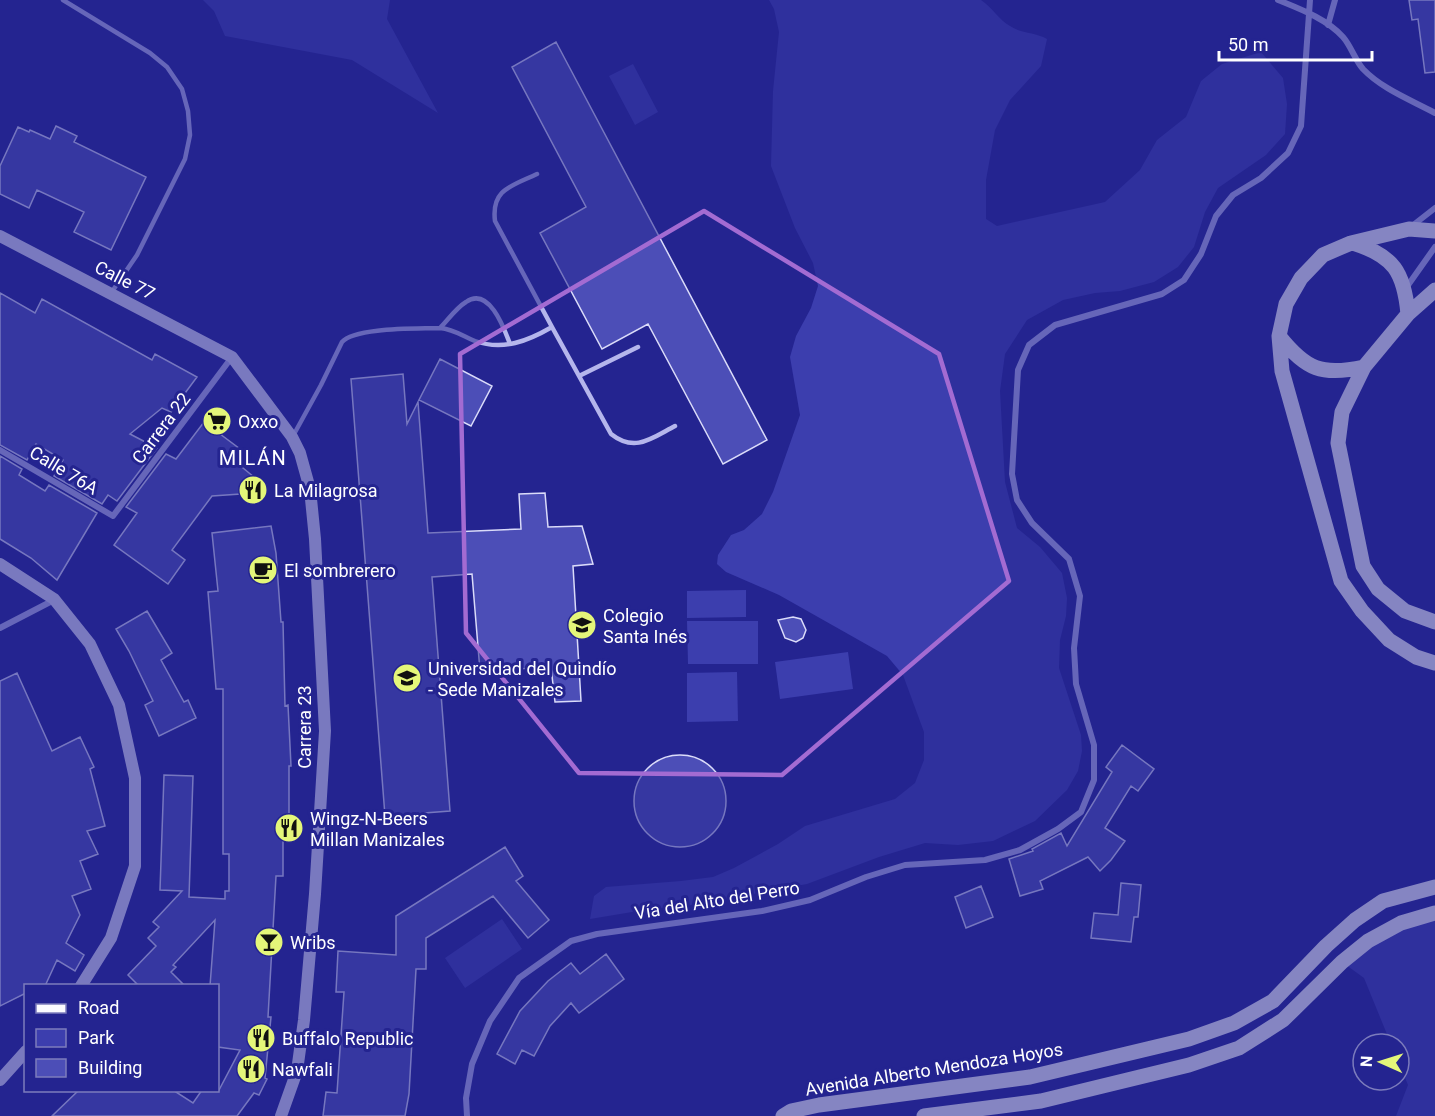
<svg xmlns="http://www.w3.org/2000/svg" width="1435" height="1116" font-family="Roboto,sans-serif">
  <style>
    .green { fill: #3c3eae }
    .building { fill: #4c4eb7; stroke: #dadbf9; stroke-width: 1.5 }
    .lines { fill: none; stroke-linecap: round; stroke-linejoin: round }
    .lane { stroke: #b5b6ec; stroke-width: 4.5 }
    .street { stroke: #b5b6ec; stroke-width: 6 }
    .secondary { stroke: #e1e1f9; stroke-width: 12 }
    .primary { stroke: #fafaff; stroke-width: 15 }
    .marked { fill: none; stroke: #a36bd2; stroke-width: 4.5; stroke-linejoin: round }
    .labels { text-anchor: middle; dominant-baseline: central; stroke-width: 6; stroke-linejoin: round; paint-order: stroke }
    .street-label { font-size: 18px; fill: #fff; stroke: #242490 }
    .poi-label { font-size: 18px; fill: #fff; stroke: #242490; text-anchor: start }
    .neighbourhood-label { font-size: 20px; letter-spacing: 1.5px; fill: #fff; stroke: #242490 }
  </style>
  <rect width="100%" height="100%" fill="#242490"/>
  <!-- green -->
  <path class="green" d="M203,0h187l-3,19 51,94 -86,-53 -127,-24 -11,-25z
    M769,0h212c11,7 18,20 29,26 12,8 25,6 37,13l-6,27 -31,34 -15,30 -9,50v39l11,7 108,-24 35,-32 17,-30 29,-23 15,-36 21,-17 39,-12 22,26 4,26 -2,30 -19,21 -48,33 -13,24 -11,35 -16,20 -24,15 -34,9 -25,2 -32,7 -36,20 -22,34 -5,37 5,91 12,46 23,19 22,26 5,25 -1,18 -6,24 -1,28 22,67 1,16 -4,20 -11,19 -32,31 -42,20 -35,4 -33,-2 -46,14 -72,27 -108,20 -61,7 -48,8 4,-23 12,-9 75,-6 32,-4 21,-9 44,-24 27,-18 90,-27 20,-16 9,-23v-28l-21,-57 -16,-19 -108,-61 -53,-23 -9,-8 1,-9 13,-20 13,-5 18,-16 11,-22 27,-77 -10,-58 6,-21 15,-28 7,-22 -5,-23 -18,-35 -24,-62 2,-75 6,-59 -5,-23z
    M633,64l25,48 -23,13 -26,-49z
    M746,590v27l-59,1v-27z
    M687,621h71v43h-70z
    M848,652l5,37 -73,10 -5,-37z
    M737,672l1,49 -51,1v-49z
    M1435,913v203h-39l12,-31 -9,-22v-19h-8l-27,-66 -22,-16z
    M502,919l20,30 -57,39 -20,-30z"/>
  <!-- building -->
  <path class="building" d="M1409,0h26v72l-10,1 -7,-54 -6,1z
    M556,42l211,398 -44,24 -75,-140 -46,25 -62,-116 46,-26 -74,-140z
    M56,126l21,10 -3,6 72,35 -35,73 -37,-18 10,-20 -47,-22 -8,18 -29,-14v-28l18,-39 11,5 1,-2 20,9z
    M0,293l35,20 7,-14 110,61 3,-6 42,23 -26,35 -9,-4 -32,26 27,14 -40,53 -9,-6 -6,9 -48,-28 9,-16 -27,-16 -9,16 -27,-15z
    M440,359l52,27 -21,40 -52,-26z
    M403,374l4,50 11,-22 10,131 93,-4 -2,-35 26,-1 3,34 34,-1 11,38 -20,2 8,135 -26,1 -4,-35 -71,4 -8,-97 -40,3 18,234 -65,5 -34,-437z
    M204,422l40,30 -7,11 17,14 1,16 -43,3 -40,54 13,10 -17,24 -54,-39 23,-32 -11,-6 40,-53 10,5z
    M0,456l22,13 -3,6 26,16 4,-6 48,28 -40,67 -26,-22 -31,-19z
    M271,526l5,27 5,69h2l2,84 3,-1 3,61h-2v56h-6v54h-7l-8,141h3l-6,61 2,1 -8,16 -5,-2 -17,23h-185l27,-26h94l20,13 9,-13h17l21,-40 -22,-3v-61h-8l5,-66 -42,45 3,2 -5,5 14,14h-46l-11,-11 28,-29 -8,-8 11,-11 -6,-5 29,-31 -22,-1 4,-115 29,1 -4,121 36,2v-8h4v-37h-6v-165h-7l-8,-97 10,-1 -6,-58z
    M147,611l25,42 -11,7 23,42 4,-2 8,18 -37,18 -14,-31 8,-4 -24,-50 -13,-22z
    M793,617l8,2 5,11 -3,8 -7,4 -11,-4 -7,-18z
    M17,673l35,78 28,-14 14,30 -4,2 15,57 -18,5 11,23 -18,7 11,28 -19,7 8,19 -14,28 18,12 -9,16 -18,-11 -12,26h-19v7l-26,13v-325z
    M1122,745l32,24 -16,22 -7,-5 -26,42 20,13 -14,19 -11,11 -12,-14 -48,24 3,8 -23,7 -11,-37 24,-8 -1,-2 29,-16 6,13 45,-74 -6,-5z
    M634 801a46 46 0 1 1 92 0a46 46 0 1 1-92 0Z
    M505,847l18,29 -7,5 33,39 -21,18 -35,-42 -67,42v31h-10l-7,125 -4,22h-82l3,-24 11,1 7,-101h-8l2,-41 58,4v-39z
    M1121,883l20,2 -3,32h-4l-3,25 -40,-4 3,-25 24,2z
    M981,886l12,31 -27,11 -11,-31z
    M606,954l18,25 -45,34 -8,-10 -21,23 -16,30 -12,-6 -7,14 -18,-10 23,-43 28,-30 23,-18 9,11z"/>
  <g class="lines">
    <!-- lane -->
    <path class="lane" d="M63,0l87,53 17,14 15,22 6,22 2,24 -5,24 -48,96 -26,38
      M537,174c-25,12 -46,15 -42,47l57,106
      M440,328c8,-8 16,-20 26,-26 23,-16 38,26 44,42
      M579,376l59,-29
      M293,436l28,-51 21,-43c13,-15 76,-13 98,-14 13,1 23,8 35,13 28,10 53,0 77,-14l59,107c24,19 41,4 64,-8"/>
    <!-- street -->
    <path class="street" d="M1278,0c22,9 49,19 65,37 8,9 12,23 20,32 19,20 48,31 72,44
      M1328,25l7,-25
      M1412,226l23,-18
      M1406,288l29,-41
      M0,450l113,66 119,-159
      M0,628l54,-28
      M467,1116l-1,-18 6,-34 18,-43 29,-43 52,-37 26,-7 165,-23 48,-11 56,-23 39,-12 80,-5 35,-10 38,-21 23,-17 13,-32v-35l-18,-61 -2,-36 6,-52 -11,-37 -37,-36 -15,-23 -5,-26 6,-104 11,-25 26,-20 107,-31 22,-14 17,-26 15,-38 17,-21 28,-17 27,-25 13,-27 9,-126"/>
    <!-- secondary -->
    <path class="secondary" d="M0,236l232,121 60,80 8,16 10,36 5,50 10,192 -10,163 -11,126 -7,51 -16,45
      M0,564l54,35 36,45 29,61 16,73v88l-24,72 -30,48
      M0,1080l26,-29"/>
    <!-- primary -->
    <path class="primary" d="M1435,231l-26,-2 -58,14 -28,12 -22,23 -15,26 -7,32 3,35 59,210 21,30 27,29 27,17 19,6
      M1353,243c41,13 51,29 55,71
      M1435,290l-27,24 -44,53 -22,45 -4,31 25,123 15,23 27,22 30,11
      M1279,336c27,34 43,40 85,31
      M783,1116l8,-5 28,-6 211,-28 159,-38 45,-16 39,-22 53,-55 29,-26 28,-19 52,-14
      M924,1116l117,-15 148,-36 50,-17 44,-28 59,-58 26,-21 33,-18 34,-10"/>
  </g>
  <!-- marked area -->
  <path d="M0 0H1435V1116H0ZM704,211l235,143 70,227 -227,194 -203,-2 -113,-140 -6,-279z" fill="#242490" fill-opacity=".55" fill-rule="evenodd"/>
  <path class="marked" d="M704,211l235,143 70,227 -227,194 -203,-2 -113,-140 -6,-279z"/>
  <!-- icons -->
  <defs>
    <g id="supermarket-disc" transform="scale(1.5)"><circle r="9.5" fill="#e4f679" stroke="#242490"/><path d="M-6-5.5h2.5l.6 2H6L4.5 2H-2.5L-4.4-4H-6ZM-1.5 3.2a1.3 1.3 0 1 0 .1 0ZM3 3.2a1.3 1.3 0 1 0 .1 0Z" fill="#111"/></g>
    <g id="restaurant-disc" transform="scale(1.5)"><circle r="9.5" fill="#e4f679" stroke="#242490"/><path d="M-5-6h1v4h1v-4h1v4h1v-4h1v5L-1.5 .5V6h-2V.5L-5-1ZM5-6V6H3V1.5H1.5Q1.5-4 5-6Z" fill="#111"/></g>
    <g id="cafe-disc" transform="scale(1.5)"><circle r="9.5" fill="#e4f679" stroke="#242490"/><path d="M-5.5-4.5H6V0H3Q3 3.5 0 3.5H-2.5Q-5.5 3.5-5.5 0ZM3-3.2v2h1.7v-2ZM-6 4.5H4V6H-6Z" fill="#111"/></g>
    <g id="school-disc" transform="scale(1.5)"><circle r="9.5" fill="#e4f679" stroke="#242490"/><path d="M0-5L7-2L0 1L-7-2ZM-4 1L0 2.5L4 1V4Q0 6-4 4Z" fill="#111"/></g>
    <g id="university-disc" transform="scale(1.5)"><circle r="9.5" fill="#e4f679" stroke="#242490"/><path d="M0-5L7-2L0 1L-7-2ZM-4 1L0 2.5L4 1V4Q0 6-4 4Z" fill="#111"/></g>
    <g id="bar-disc" transform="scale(1.5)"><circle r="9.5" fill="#e4f679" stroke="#242490"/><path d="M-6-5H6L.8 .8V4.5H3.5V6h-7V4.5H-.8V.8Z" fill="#111"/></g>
  </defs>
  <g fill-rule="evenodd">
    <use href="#supermarket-disc" x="217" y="421"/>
    <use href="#restaurant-disc" x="253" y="490"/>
    <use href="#cafe-disc" x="263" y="570"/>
    <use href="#school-disc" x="582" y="625"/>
    <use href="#university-disc" x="407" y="678"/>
    <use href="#restaurant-disc" x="289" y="828"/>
    <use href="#bar-disc" x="269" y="942"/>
    <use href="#restaurant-disc" x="261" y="1038"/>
    <use href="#restaurant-disc" x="251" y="1069"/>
  </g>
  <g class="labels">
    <!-- street labels -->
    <g class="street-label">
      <text transform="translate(125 280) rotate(27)">Calle 77</text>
      <text transform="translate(161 428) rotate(-53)">Carrera 22</text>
      <text transform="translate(64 470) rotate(31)">Calle 76A</text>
      <text transform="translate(304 727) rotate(-90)">Carrera 23</text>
      <text transform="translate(717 900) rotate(-9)">Vía del Alto del Perro</text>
      <text transform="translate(934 1069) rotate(-9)">Avenida Alberto Mendoza Hoyos</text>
    </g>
    <!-- poi labels -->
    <g class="poi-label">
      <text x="238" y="421">Oxxo</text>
      <text x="274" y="490">La Milagrosa</text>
      <text x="284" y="570">El sombrerero</text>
      <text x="603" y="615">Colegio<tspan x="603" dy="21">Santa Inés</tspan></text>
      <text x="428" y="668">Universidad del Quindío<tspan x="428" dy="21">- Sede Manizales</tspan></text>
      <text x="310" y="818">Wingz-N-Beers<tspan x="310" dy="21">Millan Manizales</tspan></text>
      <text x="290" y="942">Wribs</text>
      <text x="282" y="1038">Buffalo Republic</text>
      <text x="272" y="1069">Nawfali</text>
    </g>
    <!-- neighbourhood labels -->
    <g class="neighbourhood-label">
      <text x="253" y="458">MILÁN</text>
    </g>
  </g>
  <!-- legend -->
  <rect x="24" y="984" width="195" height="108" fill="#242490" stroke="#7c7cbc" stroke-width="1.5"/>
  <rect x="36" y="1004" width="30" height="9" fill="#fafaff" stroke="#7c7cbc" stroke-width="1.5"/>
  <text x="78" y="1014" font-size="18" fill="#ffffff">Road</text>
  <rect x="36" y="1029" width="30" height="18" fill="#3c3eae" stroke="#7c7cbc" stroke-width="1.5"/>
  <text x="78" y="1044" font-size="18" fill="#ffffff">Park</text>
  <rect x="36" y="1059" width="30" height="18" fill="#4c4eb7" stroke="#7c7cbc" stroke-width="1.5"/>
  <text x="78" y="1074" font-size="18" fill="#ffffff">Building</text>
  <!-- north arrow -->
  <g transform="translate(1381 1062) rotate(273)"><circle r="28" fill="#242490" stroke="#7c7cbc" stroke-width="1.5"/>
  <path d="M0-4.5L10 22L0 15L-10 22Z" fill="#e4f679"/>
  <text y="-9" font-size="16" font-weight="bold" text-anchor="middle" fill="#ffffff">N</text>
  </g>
  <!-- scale -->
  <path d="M1219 51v9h153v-9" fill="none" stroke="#ffffff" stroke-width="3"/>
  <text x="1228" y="51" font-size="18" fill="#ffffff" stroke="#242490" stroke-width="4.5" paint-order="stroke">50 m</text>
</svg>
